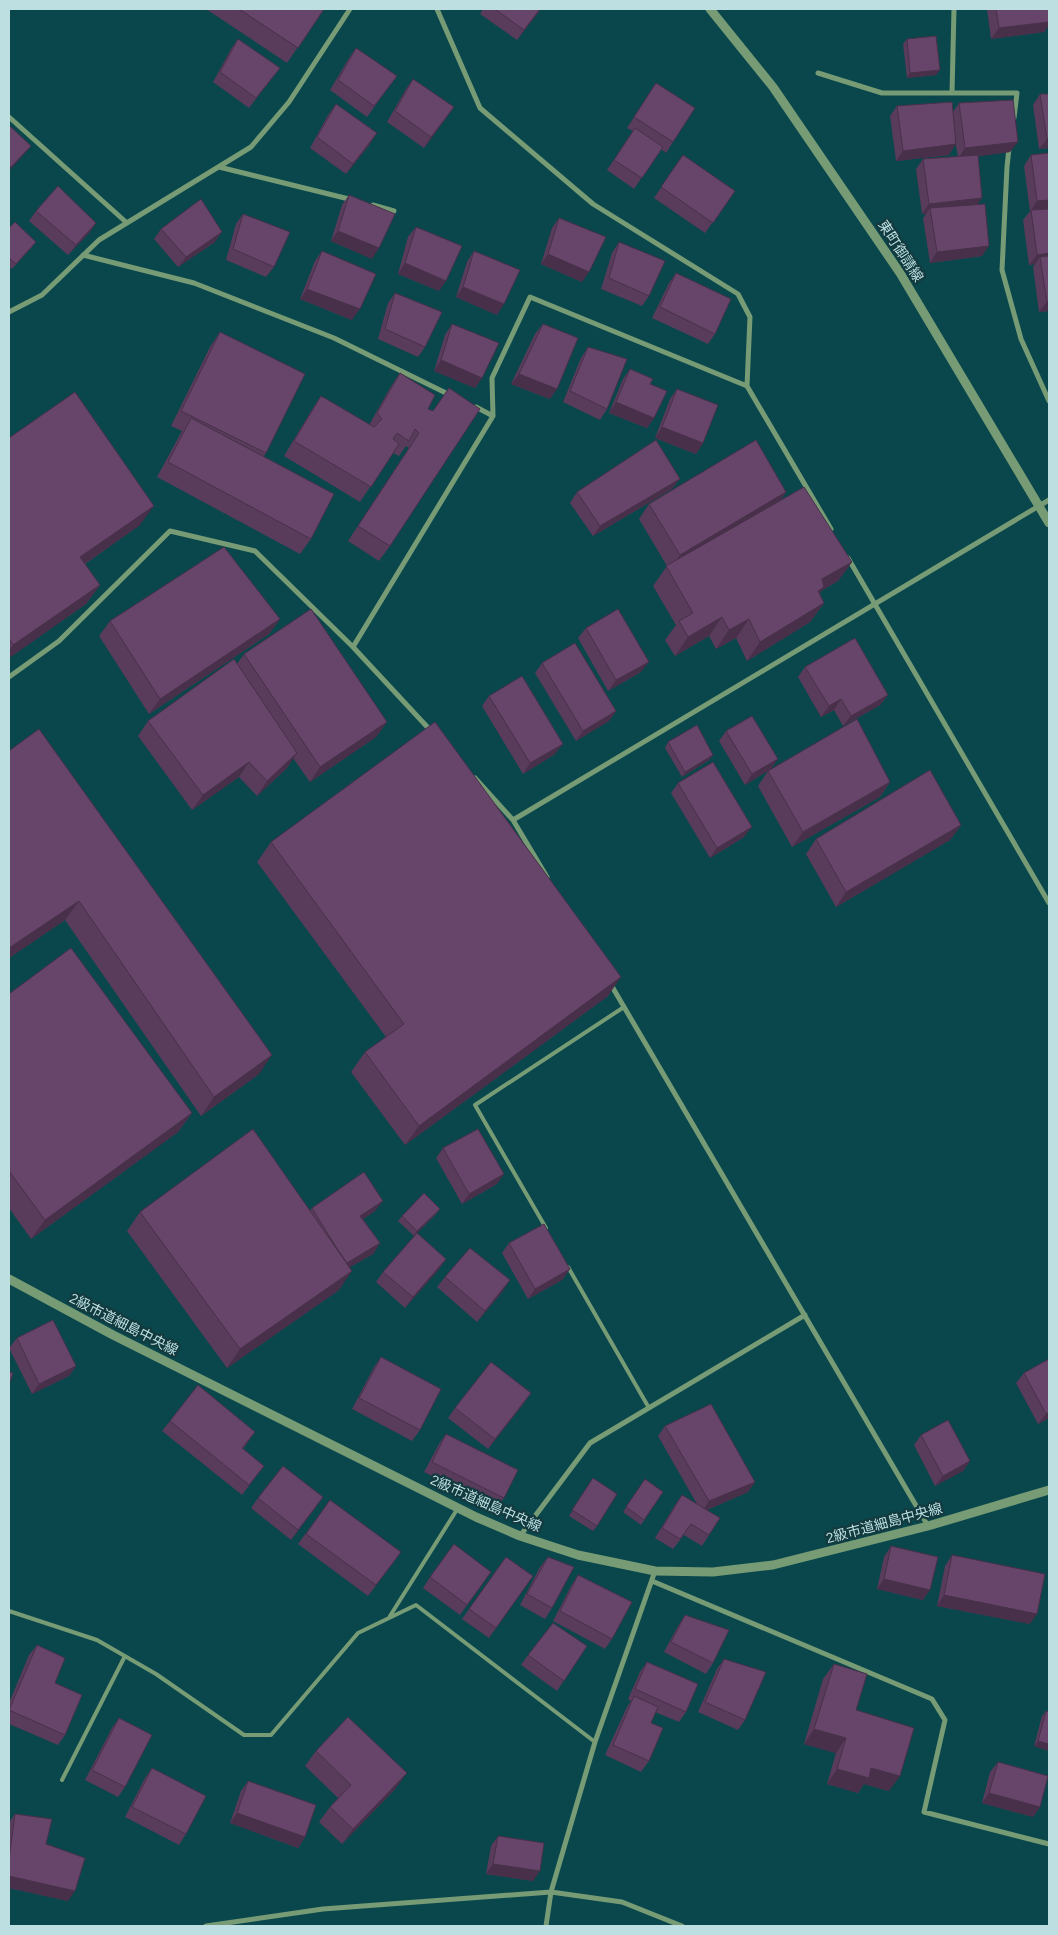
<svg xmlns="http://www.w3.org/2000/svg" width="1058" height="1935" font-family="Arial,'Noto Sans JP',sans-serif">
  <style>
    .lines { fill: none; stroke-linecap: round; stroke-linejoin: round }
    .service { stroke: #779b75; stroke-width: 4 }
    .minor { stroke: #779b75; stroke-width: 5 }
    .tertiary { stroke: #779b75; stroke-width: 9 }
    .wall { fill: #593b5b }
    .shaded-wall { fill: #48304a }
    .building { fill: #67456a; stroke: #48304a }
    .labels { text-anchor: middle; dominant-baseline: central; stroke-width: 4.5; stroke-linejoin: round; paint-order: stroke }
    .street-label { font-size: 14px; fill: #bddfe2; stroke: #133a3e }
  </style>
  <rect width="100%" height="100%" fill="#09474c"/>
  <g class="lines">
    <!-- service -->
    <path class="service" d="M546,1228l-71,-123 149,-98
      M568,1267l81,141
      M9,1611l88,29 59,34 88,61h27l87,-102 58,-28 179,137
      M390,1616l68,-108
      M62,1780l63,-124"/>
    <!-- minor -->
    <path class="minor" d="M437,9l43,99 113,96 145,90 12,23 -3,69 84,143
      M818,73l64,20h135l-3,25
      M952,93l2,-84
      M9,117l118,106
      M1009,148l-2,19 -5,103 19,69 28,62
      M219,167l134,33
      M373,205l21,6
      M83,255l111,28 140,55 116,57
      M9,312l33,-17 57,-55 152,-93 38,-45 61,-93
      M476,407l17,9
      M848,558l201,345
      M353,647l140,-231 -1,-38 38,-81 217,89
      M9,677l50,-36 111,-110 85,20 98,96 78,84
      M475,778l38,42
      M547,877l-34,-57 536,-320
      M610,983l318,543
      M520,1536l70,-93 215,-128
      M652,1581l280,118 13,21 -21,92 125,32
      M206,1926l117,-17 228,-17 71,10 60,24
      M546,1926l5,-34 44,-150 60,-171"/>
    <!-- tertiary -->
    <path class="tertiary" d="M710,9l63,78 127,186 149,250
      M9,1279l104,56 363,182 44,19 58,19 77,16 58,1 60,-7 155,-39 121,-36"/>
  </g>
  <!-- wall -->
  <path class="wall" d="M206,9h118l-37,54z
    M483,9h58l-24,31 -37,-26z
    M987,9h62v16l-5,7 -53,7z
    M238,39l34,39 -23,30 -36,-26 18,-33z
    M907,39l29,36 -29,3 -4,-34z
    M356,48l41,28 -30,41 -37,-27 19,-32z
    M413,79l34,38 -23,31 -37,-26 19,-33z
    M656,83l17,59 -7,11 -5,-4 -27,40 -27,-19 26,-39 -6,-3z
    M1040,94h9v54l-10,1 -6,-44z
    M959,103l51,49 -32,4 -1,48 5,52 -52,7 -7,-45 3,-4h-4l-6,-45 7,-10 35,-2 -3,-17 -6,15 -53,6 -6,-45 7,-10 56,6z
    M336,104l34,40 -24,30 -36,-26 18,-33z
    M1049,153v158l-10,1 -6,-45 2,-3 -6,1 -6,-45 7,-9 -6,-45 7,-11z
    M683,155l52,36 -30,42 -51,-35z
    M349,195l23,64 -41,-18 11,-36z
    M36,211l60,12 -7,10 -21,22 -39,-34z
    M243,214l31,53 -8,10 -40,-17 10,-36z
    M559,218l23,64 -41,-18 11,-36z
    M416,227l23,64 -41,-17 10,-37z
    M9,228l23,19 -20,22 -3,-3z
    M161,229l54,13 -37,25 -24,-28z
    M619,242l30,54 -7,10 -41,-17 11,-36z
    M322,251l30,69 -52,-21 15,-38z
    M474,251l23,64 -41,-18 11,-35z
    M676,273l39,61 -7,10 -56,-26 17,-35z
    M395,293l30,54 -7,10 -40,-18 10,-36z
    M452,324l30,54 -7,10 -41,-17 11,-36z
    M543,324l7,75 -39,-15 24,-50z
    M220,332l46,121 -2,3 47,83 -11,15 -143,-77 25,-46 -11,-5 39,-79z
    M588,347l19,62 -7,11 -37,-18 18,-44z
    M630,369l20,15 4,34 -7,10 -38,-15 14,-34z
    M400,373l28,36 -38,137 -11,15 -31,-20 61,-93 -3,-2 -7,10 -6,-3 -33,49 -76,-46 27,-45 10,-15 48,29 21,-37z
    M677,389l26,54 -7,11 -41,-16 15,-39z
    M9,438l131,87 -55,39 15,21 -14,19 -77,54z
    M672,489l-79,47 -23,-33 7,-11z
    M786,492l-5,8 71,62 -14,19 -17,10 -1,3 4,9 -14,19 -63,39 -11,-23 -20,11 -7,-13 -34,20 -10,-16 11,-15 -23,-39 14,-20 -28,-47 10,-15z
    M280,619l-11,15 -120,80 -50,-78 11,-15z
    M586,628l55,44 -33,19 -30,-53z
    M244,654l143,68 -11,15 -66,45 -17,-24 -6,10 -30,28 -18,-19 -47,33 -54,-74 10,-15 89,-57z
    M542,663l74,48 -7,10 -33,20 -41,-68z
    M805,667l83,28 -8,10 -37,21 -9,-16 -13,7 -23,-40z
    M489,696l66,58 -32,20 -41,-68z
    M726,731l45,38 -26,16 -26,-44z
    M668,742l45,13 -4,5 -27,17 -17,-29z
    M9,751l250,323 -58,42 -136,-196 -56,38z
    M768,771l122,11 -10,15 -88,50 -34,-61z
    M678,783l66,54 -34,21 -39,-65z
    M961,825l-11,15 -114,67 -30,-53 10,-15z
    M271,842l337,154 -203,149 -54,-73 14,-20 21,-15 -129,-175z
    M9,994l183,119 -14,19 -147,107 -22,-31z
    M443,1148l54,36 -35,20 -26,-46z
    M312,1208l63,3 -12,8 17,24 -7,11 -23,13 -11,23 -112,78 -100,-137 13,-19 170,-1z
    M440,1209l-4,5 -22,22 -16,-15 4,-5z
    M509,1243l61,26 -8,11 -34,19 -26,-46z
    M446,1259l-7,10 -34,39 -29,-26 7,-10z
    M445,1277l58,14 -26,31 -40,-35z
    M17,1338l59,28 -7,10 -37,18 -23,-46z
    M381,1357l39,73 -8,11 -60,-32 22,-42z
    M1049,1359v59l-11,6 -22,-41 8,-10z
    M524,1403l-36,46 -40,-31 7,-10z
    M170,1421l85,11 -12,17 21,17 -22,29 -80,-64z
    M665,1426l90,56 -7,10 -41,18 2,25 -7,11 -18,-11 -11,14 -18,-11 20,-33 7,-10 15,9 -39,-68z
    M446,1434l58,64 -8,10 -72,-36 15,-28z
    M921,1435l49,26 -7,10 -28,15 -21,-41z
    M593,1478l4,48 -4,5 -24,-15z
    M645,1479l18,13 -22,33 -18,-13z
    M258,1498l58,9 -25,33 -40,-32z
    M330,1500l64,62 -26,34 -70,-52z
    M891,1546l32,54 -46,-11 7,-32z
    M952,1555l78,69 -93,-18 8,-40z
    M506,1557l27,19 -44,62 -27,-19z
    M548,1557l4,51 -7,11 -25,-14 20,-38z
    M578,1575l34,64 -7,10 -52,-28 18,-35z
    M430,1577l54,5 -24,33 -37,-27z
    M685,1615l28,48 -7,11 -42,-22 14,-26z
    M37,1645l18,38 10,52 -7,10 -49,-21v-21l20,-48z
    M587,1646l-30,45 -36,-26 7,-10z
    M724,1659l21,61 -7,10 -40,-18 19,-43z
    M647,1662l39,50 -7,10 -24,-10 -4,11 -2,38 -8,11 -36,-17 22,-48 4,-6 -3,-2 12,-27z
    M834,1664l22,46 33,81 -25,-7 -6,9 -31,-9 9,-31 -32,-9 19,-65z
    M1046,1711l3,40 -15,-5 8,-30z
    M119,1718l6,69 -7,10 -33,-17 27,-52z
    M316,1751l80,37 -54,56 -23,-22 11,-15 8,-9 -33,-32z
    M998,1762l42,45 -7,10 -51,-14 8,-31z
    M152,1768l34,66 -7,11 -54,-28 20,-39z
    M248,1781l57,56 -7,11 -68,-25 11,-32z
    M15,1814l31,30 22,57 -59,-13v-65z
    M498,1836l35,45 -47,-7 5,-28z"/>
  <!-- shaded-wall -->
  <path class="shaded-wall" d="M540,9h1l-24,31 7,-10z
    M1049,22v3l-5,7 -53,7 8,-11z
    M940,70l-4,5 -29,3 3,-5z
    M454,107l-7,10 -23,31 7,-11z
    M377,133l-7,11 -24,30 7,-10z
    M1047,139h2v9l-10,1z
    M1018,142l-8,10 -52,7 7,-11z
    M956,144l-7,11 -53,6 7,-10z
    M31,146l-4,5 -18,20 2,-4z
    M982,198l-7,10h-45l-4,6h-4l7,-10z
    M1049,200v9l-19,3 7,-11z
    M96,223l-7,10 -21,22 8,-10z
    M338,231l41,17 -7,11 -41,-18z
    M222,232l-7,10 -37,25 8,-10z
    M989,246l-7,10 -52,7 7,-11z
    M1049,253v10l-9,-6 -5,7 -6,1 8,-10z
    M548,254l41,18 -7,10 -41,-18z
    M405,263l41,18 -7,10 -41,-17z
    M463,287l41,17 -7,11 -41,-18z
    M307,289l53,20 -8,11 -52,-21z
    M1049,301v10l-10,1 8,-10z
    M441,360l41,18 -7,10 -41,-17z
    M519,374l38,15 -7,10 -39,-15z
    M616,402l38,16 -7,10 -38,-15z
    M662,427l41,16 -7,11 -41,-16z
    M680,479l-8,10 -79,47 7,-10z
    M786,492l-10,15 -106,63 10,-15z
    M154,506l-14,19 -73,51 13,-19z
    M852,562l-14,19 -17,10 -10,15 11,-27z
    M100,585l-14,19 -77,54v-7l4,-6z
    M824,603l-14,19 -63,39 13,-19z
    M722,617l-13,19 -34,20 13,-19z
    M280,619l-11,15 -120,80 11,-15z
    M749,619l-13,19 -20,11 13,-19z
    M649,662l-8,10 -33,19 8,-11z
    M888,695l-8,10 -37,21 8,-10z
    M841,699l-7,11 -13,7 8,-11z
    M616,711l-7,10 -33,20 7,-10z
    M387,722l-11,15 -66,45 10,-15z
    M563,744l-8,10 -32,20 7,-11z
    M297,753l-10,15 -30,28 10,-15z
    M713,755l-4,5 -27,17 3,-5z
    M778,759l-7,10 -26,16 7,-11z
    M249,762l-10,15 -47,33 11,-15z
    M890,782l-10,15 -88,50 11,-15z
    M961,825l-11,15 -114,67 10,-15z
    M752,827l-8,10 -34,21 7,-10z
    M79,901l-14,19 -56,38v-10z
    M621,977l-13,19 -203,149 14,-19z
    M272,1055l-13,19 -58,42 13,-19z
    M192,1113l-14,19 -147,107 14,-19z
    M504,1174l-7,10 -35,20 7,-10z
    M383,1201l-8,10 -22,15 7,-10z
    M440,1209l-4,5 -22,22 3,-5z
    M380,1243l-7,11 -35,20 8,-11z
    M446,1259l-7,10 -34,39 8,-11z
    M570,1269l-8,11 -34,19 7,-10z
    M352,1271l-13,19 -112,78 13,-19z
    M510,1280l-7,11 -26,31 8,-11z
    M76,1366l-7,10 -37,18 7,-10z
    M531,1393l-7,10 -36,46 7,-10z
    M1049,1412v6l-11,6 8,-10z
    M970,1461l-7,10 -28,15 8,-10z
    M755,1482l-7,10 -46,20 7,-11z
    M323,1497l-7,10 -25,33 7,-10z
    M884,1579l46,11 -7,10 -46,-11z
    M944,1595l93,19 -7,10 -93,-18z
    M814,1729l32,9 -10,15 -32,-9z
    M1038,1741l11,3v7l-15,-5z
    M871,1768l29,8 -11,15 -25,-7 -6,9 -31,-9 10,-15z
    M407,1773l-11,15 -54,56 11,-15z
    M989,1793l51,14 -7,10 -51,-14z
    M237,1813l68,24 -7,11 -68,-25z
    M493,1864l47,7 -7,10 -47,-7z
    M9,1876l66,15 -7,10 -59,-13z"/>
  <!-- building -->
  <path class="building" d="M239,9h85l-26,39z
    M495,9h45l-16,21z
    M996,9h53v13l-50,6z
    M936,36l4,34 -30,3 -3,-34z
    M238,39l42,29 -24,30 -36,-26z
    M356,48l41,28 -23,30 -36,-26z
    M413,79l41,28 -23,30 -36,-26z
    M656,83l39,25 -22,34 -39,-25z
    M1040,94h9v45h-2z
    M1013,100l5,42 -53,6 -6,-45z
    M952,102l4,42 -53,7 -6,-45z
    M336,104l41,29 -24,31 -36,-27z
    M10,126l21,20 -20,21 -2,-1v-39z
    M635,128l28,19 -21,31 -28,-18z
    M1049,153v47l-12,1 -6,-46z
    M683,155l52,36 -22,32 -52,-36z
    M978,155l4,43 -53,6 -6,-45z
    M58,186l38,37 -20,22 -40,-34z
    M349,195l46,19 -16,34 -41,-17z
    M201,199l21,33 -36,25 -25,-28z
    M985,204l4,42 -52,6 -7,-44z
    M1049,209v44l-12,2 -6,-45z
    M243,214l47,18 -16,35 -41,-18z
    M559,218l47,19 -17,35 -41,-18z
    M15,222l21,20 -20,22 -7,-6v-30z
    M416,227l46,19 -16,35 -41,-18z
    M619,242l46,19 -16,35 -40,-18z
    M322,251l54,23 -16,35 -53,-20z
    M474,251l46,19 -16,34 -41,-17z
    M1049,256v45l-2,1 -7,-45z
    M676,273l55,26 -16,35 -55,-27z
    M395,293l47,19 -17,35 -40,-18z
    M452,324l47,19 -17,35 -41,-18z
    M543,324l35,14 -21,51 -38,-15z
    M220,332l85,42 -39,79 -85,-42z
    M588,347l39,12 -20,50 -37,-18z
    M630,369l23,10 -3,5 17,7 -13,27 -38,-16z
    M400,373l35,22 -7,14 5,2 16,-23 31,21 -90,137 -32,-20 61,-93 -4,-4 -6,12 -12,-8 -4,6 6,5 -28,43 -77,-46 27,-45 53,31 8,-8 -5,-6z
    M677,389l41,16 -15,38 -41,-16z
    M75,392l79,114 -74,51 20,28 -87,60 -4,-7v-200z
    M191,418l143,76 -23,45 -143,-77z
    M656,440l24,39 -80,47 -23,-34z
    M756,440l30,52 -106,63 -31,-51z
    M804,487l48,75 -30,17 2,8 -6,4 6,12 -64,39 -11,-23 -20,11 -7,-13 -34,20 -9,-16 14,-8 -27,-47z
    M224,547l56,72 -120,80 -50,-78z
    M311,609l76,113 -67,45 -76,-113z
    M618,609l31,53 -33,18 -30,-52z
    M855,638l33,57 -37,21 -10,-17 -12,7 -24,-39z
    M575,643l41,68 -33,20 -41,-68z
    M234,659l63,94 -30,28 -18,-19 -46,33 -55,-74z
    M522,676l41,68 -33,19 -41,-67z
    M752,716l26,43 -26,15 -26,-43z
    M857,719l33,63 -87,50 -35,-61z
    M435,722l186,255 -202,149 -54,-74 39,-28 -133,-182z
    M697,725l16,30 -28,17 -17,-30z
    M39,729l233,326 -58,42 -135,-196 -70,47v-197z
    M713,762l39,65 -35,21 -39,-65z
    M930,770l31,55 -115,67 -30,-53z
    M71,948l121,165 -147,107 -36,-49v-177z
    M253,1129l99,142 -112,78 -100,-137z
    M478,1129l26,45 -35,20 -26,-46z
    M364,1172l19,29 -23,15 20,27 -33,20 -11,-16 -24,-39z
    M424,1193l16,16 -23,22 -15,-15z
    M544,1224l26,45 -35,20 -26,-46z
    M417,1233l29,26 -33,38 -30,-25z
    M470,1248l40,32 -25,31 -40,-34z
    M53,1320l23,46 -37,18 -22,-46z
    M381,1357l60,32 -21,41 -61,-32z
    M1049,1359v53l-3,2 -22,-41z
    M491,1362l40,31 -36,46 -40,-31z
    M9,1372l4,1 -4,12z
    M198,1385l57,47 -13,16 22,18 -15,19 -79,-64z
    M711,1404l44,78 -46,19 -44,-75z
    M948,1420l22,41 -27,15 -22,-41z
    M446,1434l72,36 -14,28 -72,-36z
    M283,1466l40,31 -25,33 -40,-32z
    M593,1478l24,16 -20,32 -25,-16z
    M645,1479l18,13 -19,28 -18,-13z
    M682,1495l38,23 -11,17 -18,-11 -11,15 -18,-11z
    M330,1500l71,52 -25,33 -70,-51z
    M454,1544l37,28 -24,33 -37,-28z
    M891,1546l47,11 -8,33 -46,-11z
    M952,1555l93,19 -8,40 -93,-19z
    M506,1557l27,19 -37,52 -27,-19z
    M548,1557l26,10 -22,41 -25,-14z
    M578,1575l54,27 -20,37 -52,-28z
    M685,1615l44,15 -16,33 -42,-21z
    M553,1623l34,23 -23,35 -36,-26z
    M37,1645l28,13 -10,25 27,12 -17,40 -56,-25z
    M724,1659l42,13 -21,48 -40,-18z
    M647,1662l51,22 -12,28 -51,-23z
    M834,1664l33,10 -11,36 58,18 -14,48 -29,-8 -2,10 -32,-9 9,-31 -32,-9z
    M634,1696l24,11 -7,16 12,5 -14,33 -36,-16z
    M1046,1711l3,1v32l-11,-3z
    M348,1717l59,56 -54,56 -23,-22 21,-22 -35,-34z
    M119,1718l33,17 -27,52 -33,-17z
    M998,1762l50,14 -8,31 -51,-14z
    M152,1768l54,28 -20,38 -54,-27z
    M248,1781l68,24 -11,32 -68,-24z
    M15,1814l37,5 -6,25 39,14 -10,33 -66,-15v-17z
    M498,1836l46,7 -4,28 -47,-7z"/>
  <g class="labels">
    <!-- street labels -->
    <g class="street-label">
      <text transform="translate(901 251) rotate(57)">東町御請線</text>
      <text transform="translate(124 1324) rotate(27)">2級市道細島中央線</text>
      <text transform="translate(486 1503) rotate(24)">2級市道細島中央線</text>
      <text transform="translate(884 1523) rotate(-15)">2級市道細島中央線</text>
    </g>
  </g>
  <!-- border -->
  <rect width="1058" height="1935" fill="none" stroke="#bddfe2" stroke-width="20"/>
</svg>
